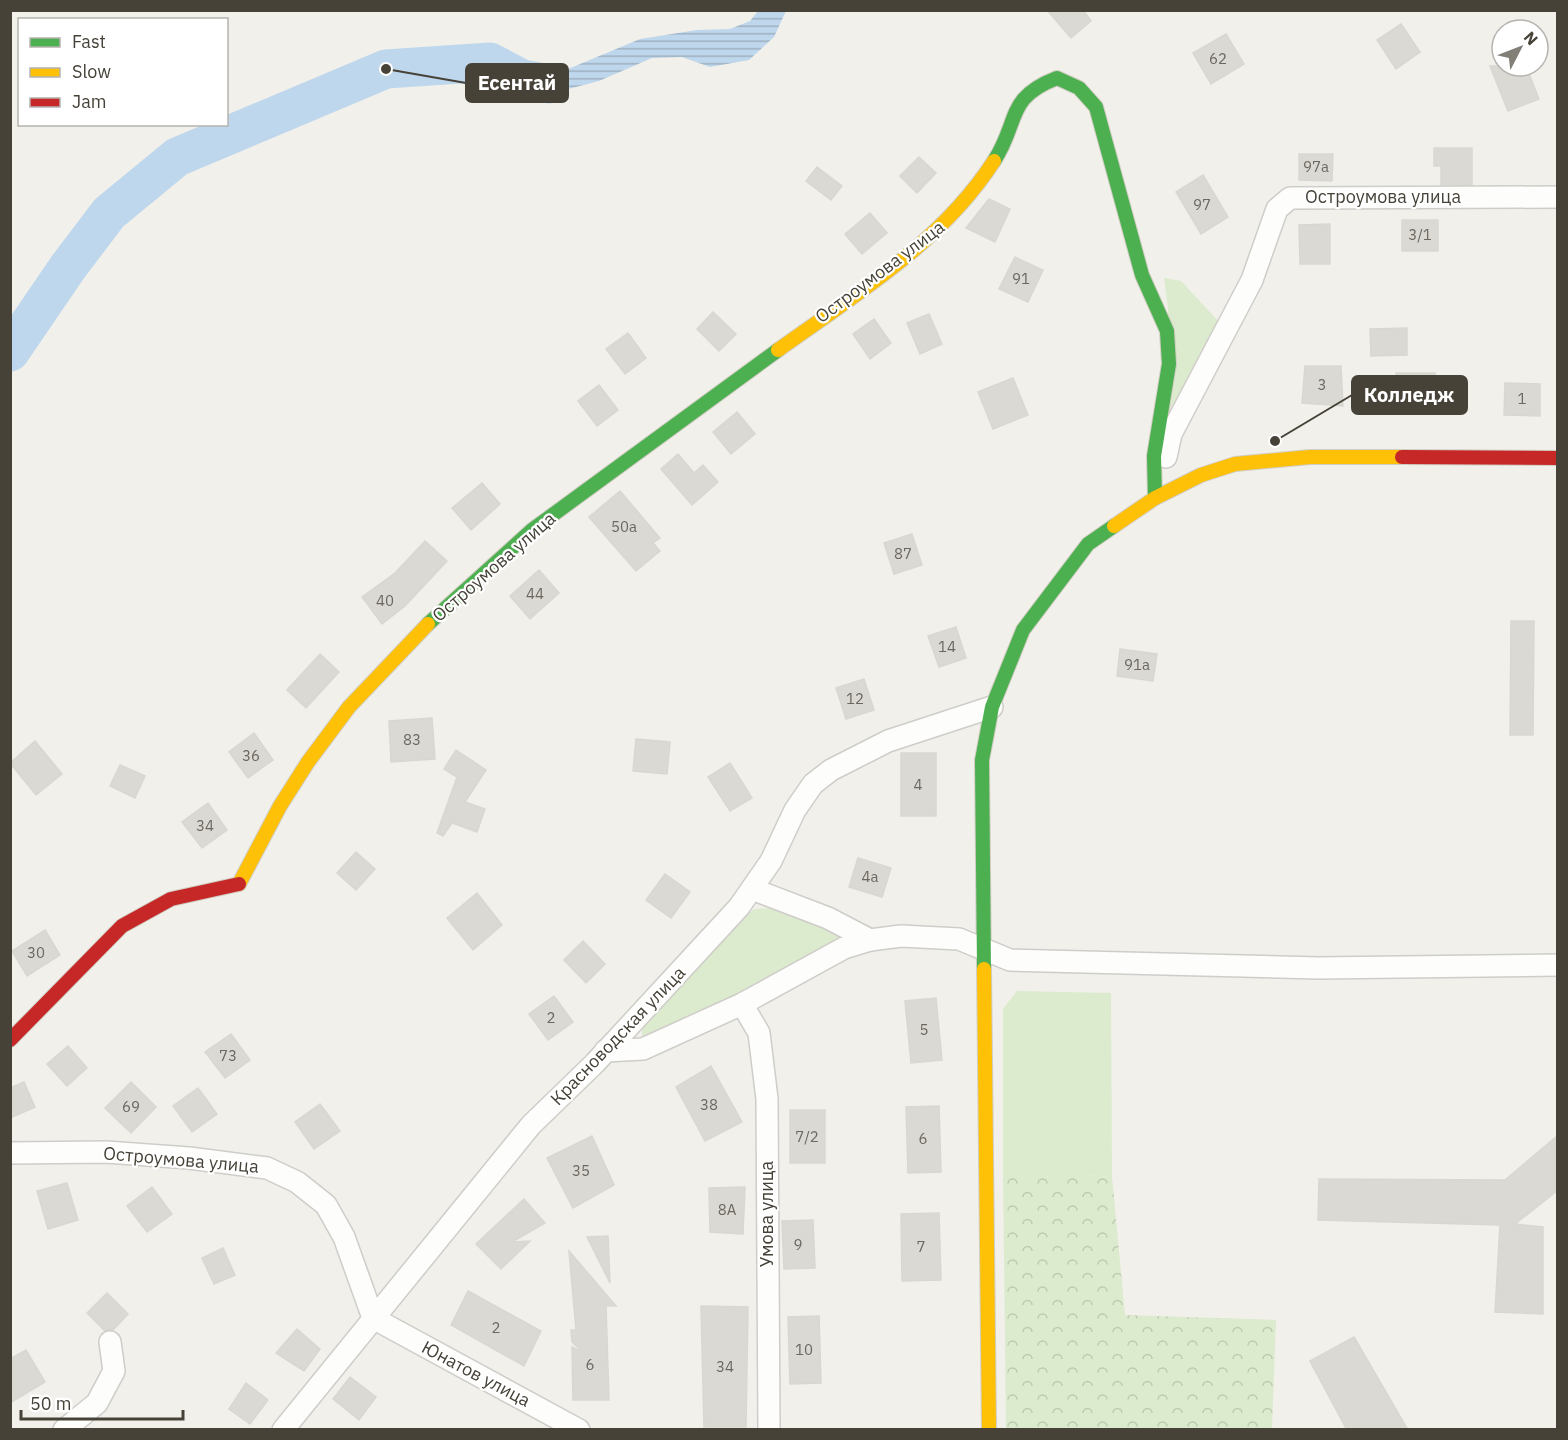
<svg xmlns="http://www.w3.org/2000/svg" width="1568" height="1440" viewBox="0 0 1568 1440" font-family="'IBM Plex Sans',sans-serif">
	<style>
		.green { fill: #dceacd }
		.forest { fill: url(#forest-crowns) }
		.water { fill: url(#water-rules) }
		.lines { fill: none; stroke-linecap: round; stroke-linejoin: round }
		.river { stroke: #bfd7ec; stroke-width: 39 }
		.building { fill: #dad9d4; stroke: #d9d7d1; stroke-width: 1.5 }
		.street-casing { stroke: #cfcdc9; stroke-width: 24 }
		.fast-casing { stroke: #d0cdc2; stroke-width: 16 }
		.slow-casing { stroke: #d0cdc2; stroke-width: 16 }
		.jam-casing { stroke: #d0cdc2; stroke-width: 16 }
		.street { stroke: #fdfdfc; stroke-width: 21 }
		.fast { stroke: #4caf50; stroke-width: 14 }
		.slow { stroke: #ffc107; stroke-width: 14 }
		.jam { stroke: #c62828; stroke-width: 14 }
		.labels { text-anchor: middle; stroke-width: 4.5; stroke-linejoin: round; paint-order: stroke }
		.number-label { font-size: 15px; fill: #6c6860 }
		.street-label { font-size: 18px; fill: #464238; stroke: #fff }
		.leader { fill: none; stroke: #464238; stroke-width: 2 }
		.callout-dot { fill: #464238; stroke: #fff; stroke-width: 2 }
		.callout { fill: #464238; stroke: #464238; stroke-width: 2 }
		.callout-label { font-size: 20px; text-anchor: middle; font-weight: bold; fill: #fff }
	</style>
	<defs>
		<pattern id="forest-crowns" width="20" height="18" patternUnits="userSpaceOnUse" patternTransform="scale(1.5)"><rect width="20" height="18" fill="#dceacd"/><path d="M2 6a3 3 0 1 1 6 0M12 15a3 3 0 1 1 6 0" fill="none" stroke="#becab1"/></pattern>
		<pattern id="water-rules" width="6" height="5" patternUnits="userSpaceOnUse" patternTransform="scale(1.5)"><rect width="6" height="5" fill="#bfd7ec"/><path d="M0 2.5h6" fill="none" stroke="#9db0c0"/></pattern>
	</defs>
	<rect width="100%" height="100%" fill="#f1f0eb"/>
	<g class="green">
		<path d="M1164 278 1181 281 1220 323 1168 427V307Z"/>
		<path d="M773 908 845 933 839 944 648 1041 642 1036V1026L739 921 754 909Z"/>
		<path d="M1017 991 1111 993 1112 1177 1003 1169V1009Z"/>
	</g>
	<path class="forest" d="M1003 1169 1112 1177 1125 1315 1276 1320 1272 1429H1006Z"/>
	<path class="water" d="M758 11H786L774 37 749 60 710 67 682 57 652 58 599 81 557 92 523 83 495 64 549 77 640 39 697 30 730 29 750 21Z"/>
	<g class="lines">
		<path class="river" d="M10 352 68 267 109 213 177 157 386 69 490 62 522 79 550 84"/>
	</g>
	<g class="building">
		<path d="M1047 10H1083L1091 21 1071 38Z"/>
		<path d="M1401 24 1420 52 1396 69 1377 40Z"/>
		<path d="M1226 34 1244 64 1211 84 1193 53Z"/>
		<path d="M1490 66H1526L1539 99 1508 111Z"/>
		<path d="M1434 148H1472V185H1441V166H1434Z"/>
		<path d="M1299 154H1333L1332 181 1299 180Z"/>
		<path d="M919 157 936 173 917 193 900 176Z"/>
		<path d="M817 167 842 186 831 200 806 181Z"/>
		<path d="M1203 175 1228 217 1201 234 1176 192Z"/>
		<path d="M989 199 1010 209 995 242 966 228Z"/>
		<path d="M870 213 887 233 862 254 845 234Z"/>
		<rect x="1402" y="220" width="36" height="31"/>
		<path d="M1330 224V264H1300L1299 225Z"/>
		<path d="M1015 257 1043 270 1028 302 999 289Z"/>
		<path d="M713 312 736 334 719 351 697 329Z"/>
		<path d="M929 314 942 344 920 354 907 323Z"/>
		<path d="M874 319 891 343 870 359 853 334Z"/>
		<path d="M1407 328V355L1371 356 1370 329Z"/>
		<path d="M628 333 646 358 625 374 606 349Z"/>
		<path d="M1305 366H1341L1343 406 1302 403Z"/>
		<path d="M1396 373H1435L1436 412 1398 409Z"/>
		<path d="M1013 378 1028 415 993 429 978 392Z"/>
		<path d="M1505 383 1540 384V416L1504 415Z"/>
		<path d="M599 385 618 410 597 426 578 401Z"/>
		<path d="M737 412 755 434 731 454 713 432Z"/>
		<path d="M678 454 694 473 703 465 718 482 692 505 661 469Z"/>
		<path d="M482 483 500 504 471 530 452 508Z"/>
		<path d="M620 491 660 538 653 543 660 551 636 571 589 517Z"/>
		<path d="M912 534 922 565 894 574 884 543Z"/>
		<path d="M425 541 447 561 405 606 382 624 362 597 395 573Z"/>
		<path d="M539 570 559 593 530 619 510 596Z"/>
		<path d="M1511 621H1534L1533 735H1510Z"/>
		<path d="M956 627 966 658 939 667 928 636Z"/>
		<path d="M1120 649 1157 654 1153 681 1117 676Z"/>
		<path d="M320 654 339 672 306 708 287 690Z"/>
		<path d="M864 679 874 710 846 719 836 688Z"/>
		<path d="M432 718 435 759 391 762 389 721Z"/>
		<path d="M254 733 273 760 248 778 229 752Z"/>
		<path d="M636 739 670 742 667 774 633 771Z"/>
		<path d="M35 741 62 774 36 795 10 763Z"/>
		<path d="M456 750 486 770 465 802 485 809 477 832 452 823 443 836 437 833 457 777 444 769Z"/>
		<rect x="901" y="753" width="35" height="63"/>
		<path d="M730 763 752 798 730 811 708 777Z"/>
		<path d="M120 765 145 776 135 798 110 786Z"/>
		<path d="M208 803 227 830 202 848 182 822Z"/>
		<path d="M356 852 375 869 356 890 337 873Z"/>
		<path d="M858 858 891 868 882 897 849 887Z"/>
		<path d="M665 874 690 892 671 918 646 900Z"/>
		<path d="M477 893 502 925 473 950 447 918Z"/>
		<path d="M45 930 60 955 27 976 12 951Z"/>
		<path d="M583 941 605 964 586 983 564 960Z"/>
		<path d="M554 996 573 1022 548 1040 529 1014Z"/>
		<path d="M936 998 942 1060 911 1063 905 1001Z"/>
		<path d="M231 1034 250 1060 225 1078 205 1052Z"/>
		<path d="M68 1046 87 1068 67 1086 47 1064Z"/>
		<path d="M711 1066 742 1122 705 1141 676 1087Z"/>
		<path d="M24 1082 35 1107 10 1118V1088Z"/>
		<path d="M131 1082 156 1107 131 1133 105 1108Z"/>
		<path d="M198 1088 217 1114 192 1132 173 1106Z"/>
		<path d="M320 1104 340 1131 314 1149 295 1122Z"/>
		<path d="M939 1106 941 1172 908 1173 906 1107Z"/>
		<rect x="790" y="1110" width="35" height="53"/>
		<path d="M592 1136 614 1185 573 1208 547 1158Z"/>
		<path d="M1557 1136V1191L1515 1224 1543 1227V1314L1495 1312 1500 1225 1318 1220 1319 1179 1505 1180Z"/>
		<path d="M67 1183 78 1220 48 1229 37 1191Z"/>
		<path d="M152 1187 172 1214 147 1232 127 1206Z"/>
		<path d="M745 1187 743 1234 710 1232 709 1188Z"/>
		<path d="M524 1199 545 1223 512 1242 530 1241 501 1269 476 1244Z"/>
		<path d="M939 1213 941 1280 902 1281 901 1214Z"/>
		<path d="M813 1220 815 1268 784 1269 782 1221Z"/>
		<path d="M608 1236 610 1283 587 1237Z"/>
		<path d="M223 1248 235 1275 214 1284 202 1258Z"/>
		<path d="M569 1251 616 1306H606L609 1400H573L572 1347 583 1353 572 1342 571 1330H576Z"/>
		<path d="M468 1291 541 1331 524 1366 451 1325Z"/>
		<path d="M107 1293 128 1314 113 1330 105 1331 87 1313Z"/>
		<path d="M701 1306 748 1307 746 1427H704Z"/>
		<path d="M819 1316 821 1383 790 1384 788 1317Z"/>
		<path d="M297 1329 320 1349 304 1371 276 1353Z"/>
		<path d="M1354 1337 1408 1430H1347L1310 1361Z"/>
		<path d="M26 1350 45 1382 10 1403V1359Z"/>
		<path d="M350 1377 376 1397 359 1420 333 1399Z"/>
		<path d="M246 1383 268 1400 250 1424 229 1409Z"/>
	</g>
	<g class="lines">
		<g class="street-casing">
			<g id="street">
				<path d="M1166 457 1171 434 1252 280 1277 209 1290 198 1558 197"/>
				<path d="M752 889 828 918 870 940"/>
				<path d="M742 1004 759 1033 767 1099 769 1430"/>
				<path d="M605 1051 643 1049 742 1004 844 948 870 940 901 936 959 939 1010 960 1319 968 1558 965"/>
				<path d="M10 1153 106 1152 189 1158 267 1168 297 1182 326 1205 344 1237 373 1318 579 1430"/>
				<path d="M64 1430 97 1403 114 1371 110 1342"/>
				<path d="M283 1430 531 1125 595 1063 739 907 771 861 795 810 813 784 831 770 888 741 992 707"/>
			</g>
		</g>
		<g class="fast-casing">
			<g id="fast">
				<path d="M994 161C1020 121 1005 98 1057 78L1079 88 1096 107 1142 275 1167 331 1169 364 1154 456 1155 498"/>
				<path d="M428 624 532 530 778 350"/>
				<path d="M984 969 982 760 992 707 1023 630 1088 544 1114 526"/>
			</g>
		</g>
		<g class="slow-casing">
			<g id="slow">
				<path d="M778 350C856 294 941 243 994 161"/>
				<path d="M1114 526 1155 498 1201 475 1235 464 1310 457H1402"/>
				<path d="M239 884 280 806 308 762 349 707 428 624"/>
				<path d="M984 969 989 1430"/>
			</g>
		</g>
		<g class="jam-casing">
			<g id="jam">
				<path d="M1402 457 1558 458"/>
				<path d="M10 1040 122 926 171 899 239 884"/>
			</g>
		</g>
		<use href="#street" class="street"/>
		<use href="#fast" class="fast"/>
		<use href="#slow" class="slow"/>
		<use href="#jam" class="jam"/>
	</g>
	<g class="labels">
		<g class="number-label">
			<text x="1218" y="64">62</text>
			<text x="1316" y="172">97а</text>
			<text x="1202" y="210">97</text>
			<text x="1420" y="240">3/1</text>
			<text x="1021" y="284">91</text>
			<text x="1322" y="390">3</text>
			<text x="1522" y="404">1</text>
			<text x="624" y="532">50а</text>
			<text x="903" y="559">87</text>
			<text x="535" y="599">44</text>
			<text x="385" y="606">40</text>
			<text x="947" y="652">14</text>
			<text x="1137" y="670">91а</text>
			<text x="855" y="704">12</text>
			<text x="412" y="745">83</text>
			<text x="251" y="761">36</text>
			<text x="918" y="790">4</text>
			<text x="205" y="831">34</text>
			<text x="870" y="882">4а</text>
			<text x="36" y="958">30</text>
			<text x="551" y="1023">2</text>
			<text x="924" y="1035">5</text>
			<text x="228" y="1061">73</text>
			<text x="709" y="1110">38</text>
			<text x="131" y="1112">69</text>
			<text x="807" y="1142">7/2</text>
			<text x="923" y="1144">6</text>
			<text x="581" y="1176">35</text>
			<text x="727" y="1215">8А</text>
			<text x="798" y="1250">9</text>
			<text x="921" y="1252">7</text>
			<text x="496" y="1333">2</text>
			<text x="804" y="1355">10</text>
			<text x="590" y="1370">6</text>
			<text x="725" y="1372">34</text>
		</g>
		<g class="street-label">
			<text x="1383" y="203">Остроумова улица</text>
			<text transform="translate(880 272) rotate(-37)" y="6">Остроумова улица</text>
			<text transform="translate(494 567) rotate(-41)" y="6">Остроумова улица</text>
			<text transform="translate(618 1036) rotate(-46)" y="6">Красноводская улица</text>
			<text transform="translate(181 1160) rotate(5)" y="6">Остроумова улица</text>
			<text transform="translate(767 1214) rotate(-90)" y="6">Умова улица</text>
			<text transform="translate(476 1374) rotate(28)" y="6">Юнатов улица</text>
		</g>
	</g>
	<path class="leader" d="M386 69L466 83M1275 441L1352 395"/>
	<g class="callout-dot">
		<circle cx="386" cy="69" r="6"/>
		<circle cx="1275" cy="441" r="6"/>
	</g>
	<g class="callout">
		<rect x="466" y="64" width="102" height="38" rx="6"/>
		<rect x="1352" y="376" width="115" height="38" rx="6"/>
	</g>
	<g class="callout-label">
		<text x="517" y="90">Есентай</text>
		<text x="1409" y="402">Колледж</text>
	</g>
	<rect width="1568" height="1440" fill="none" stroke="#464238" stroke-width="24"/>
	<rect x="18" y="18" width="210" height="108" fill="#ffffff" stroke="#b5b3af" stroke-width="1.5"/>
	<rect x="30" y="38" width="30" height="9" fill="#4caf50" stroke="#b5b3af" stroke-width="1.5"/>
	<text x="72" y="48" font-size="18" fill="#464238">Fast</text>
	<rect x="30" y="68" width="30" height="9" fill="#ffc107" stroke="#b5b3af" stroke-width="1.5"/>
	<text x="72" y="78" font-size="18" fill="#464238">Slow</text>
	<rect x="30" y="98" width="30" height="9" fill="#c62828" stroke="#b5b3af" stroke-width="1.5"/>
	<text x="72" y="108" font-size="18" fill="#464238">Jam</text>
	<g transform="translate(1520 48) rotate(48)"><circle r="28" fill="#ffffff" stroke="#b5b3af" stroke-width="1.5"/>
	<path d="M0-4.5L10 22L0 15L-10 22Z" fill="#827f77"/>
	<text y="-9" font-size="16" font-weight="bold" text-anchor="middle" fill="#464238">N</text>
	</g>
	<path d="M21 1410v9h162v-9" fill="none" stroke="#464238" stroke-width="3"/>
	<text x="30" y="1410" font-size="18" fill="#464238" stroke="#ffffff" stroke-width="4.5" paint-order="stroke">50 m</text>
</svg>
